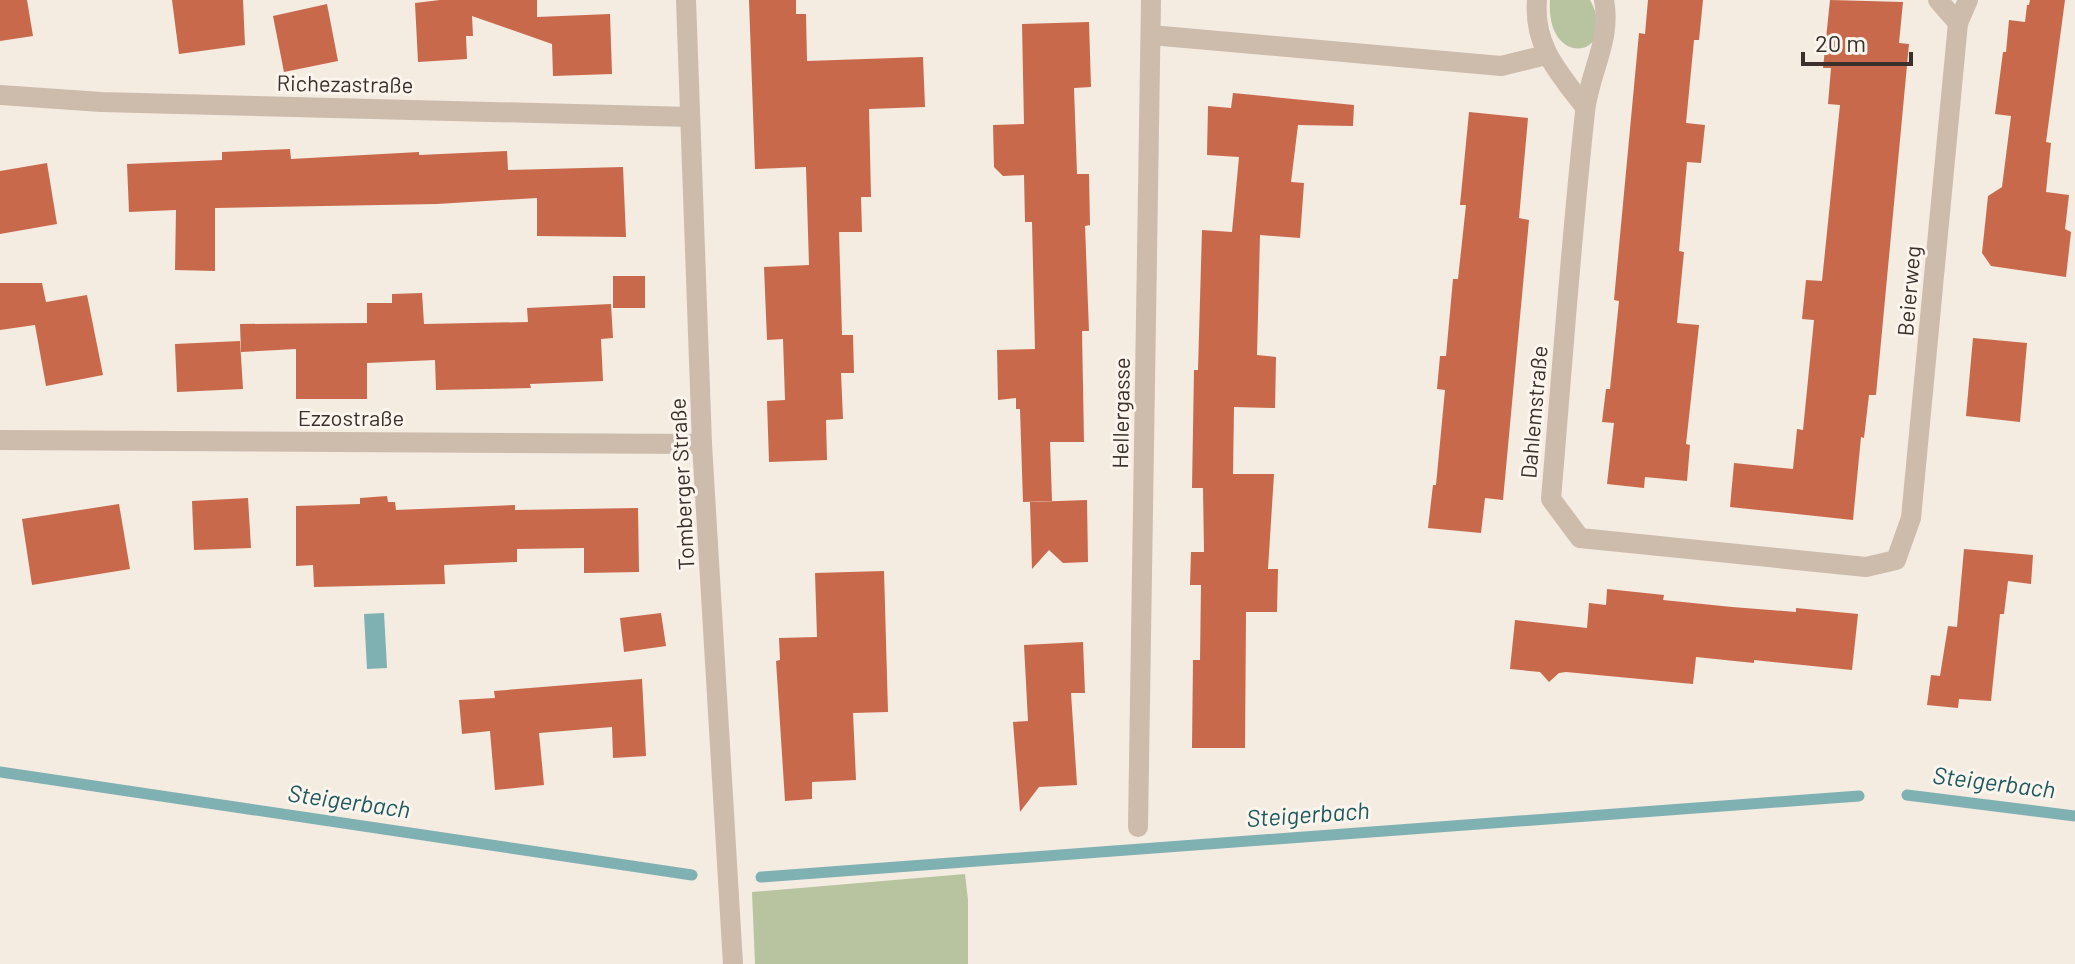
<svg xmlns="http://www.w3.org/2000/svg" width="2075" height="964" viewBox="0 0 2075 964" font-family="Barlow,sans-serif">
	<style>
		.green { fill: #b8c4a0 }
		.water { fill: #7fb0b2 }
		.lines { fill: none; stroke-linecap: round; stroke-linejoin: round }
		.stream { stroke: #7fb0b2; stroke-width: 11 }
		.building { fill: #c8694b }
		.minor { stroke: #cdbbac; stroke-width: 20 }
		.labels { text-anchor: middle; stroke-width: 6; stroke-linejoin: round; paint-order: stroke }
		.street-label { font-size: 22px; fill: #3b302b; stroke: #fbf5ee }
		.water-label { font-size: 24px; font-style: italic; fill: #1f5a5e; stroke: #fbf5ee }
	</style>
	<rect width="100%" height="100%" fill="#f4ebe1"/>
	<g class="green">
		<path d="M1550 0H1590C1622 58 1545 71 1550 0Z"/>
		<path d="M965 874 968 900V964H755L752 892Z"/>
	</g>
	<path class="water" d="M384 613 387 668 367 669 364 614Z"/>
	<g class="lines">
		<g class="stream">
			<path d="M0 772 692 875"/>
			<path d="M1907 795 2075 816"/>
			<path d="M761 877 1859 796"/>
		</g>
	</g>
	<g class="building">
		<path d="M0 0H27L33 36 0 41Z"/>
		<path d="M172 0H243L245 45 179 54Z"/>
		<path d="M440 0H537V17L610 14 612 74 553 76 552 44 472 16 473 36H466L467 59 418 62 415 3Z"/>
		<path d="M749 0H796V14H806L807 61 923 57 925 107 869 109 871 197H861L862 232H839L842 335H853L854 373H841L843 419 826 420 827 460 769 462 767 401 785 400 783 339 767 340 764 267 809 265 806 167 755 169Z"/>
		<path d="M1648 0H1703L1699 40H1694L1686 123 1705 125 1701 163 1687 162 1679 251 1684 252 1677 323 1699 325 1686 444 1690 445 1687 481 1645 477 1644 488 1607 484 1614 423 1602 422 1606 389H1610L1619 301 1614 300 1639 33 1645 34Z"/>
		<path d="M1830 0 1903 2 1899 43 1909 44 1876 395H1869L1864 438 1861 437 1853 520 1730 507 1734 463 1793 469 1797 429 1803 430 1814 320 1802 319 1806 280 1822 281 1840 105 1828 104 1831 68H1823Z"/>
		<path d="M2030 0H2065L2046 142 2051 143 2046 192 2069 195 2065 229 2071 232 2066 277 1991 266 1982 253 1988 196 2002 187 2011 116 1995 114 2003 52H2006L2009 20 2025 22 2027 5H2029Z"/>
		<path d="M327 4 338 61 284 72 273 16Z"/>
		<path d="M1089 22 1091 87 1074 88 1077 174H1089L1090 225 1085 226 1089 331H1082L1084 442H1050L1052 501 1023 502 1020 409H1016V398L998 400 997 350 1035 349 1032 222H1025L1024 175 1003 176 994 167 993 125 1024 124 1022 24Z"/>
		<path d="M1233 93 1354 105 1353 126 1298 125 1291 182 1304 183 1300 238 1260 235 1257 355 1276 357 1275 408 1234 407 1233 474H1274L1268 569H1278L1277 612H1246L1245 748H1192L1193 660H1200L1201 585H1190L1191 552H1204L1203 488H1192L1194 370H1198L1202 230 1232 232 1239 157 1207 155 1208 106 1231 108Z"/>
		<path d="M1469 112 1528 118 1519 218 1529 220 1503 500 1485 498 1481 533 1428 528 1433 485H1436L1445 390 1437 389 1440 356H1446L1453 279H1458L1466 205H1460Z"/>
		<path d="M290 149 291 159 419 152V155L507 151 508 170 623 167 626 237 537 236V198L437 204 215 208V271L175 270 176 210 129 212 127 164 222 160V152Z"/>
		<path d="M47 163 57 224 0 234V171Z"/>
		<rect x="613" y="276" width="32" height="32"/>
		<path d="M0 283H42L46 302 87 295 103 375 46 386 35 325 0 330Z"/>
		<path d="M422 293 424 324 528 322 527 308 611 304 613 338 601 339 603 381 530 384 531 388 436 390 435 360 367 363V399H296V349L241 352 240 324 367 323V303H392V294Z"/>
		<path d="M1973 338 2027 343 2020 422 1966 416Z"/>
		<path d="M240 341 243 389 177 392 175 344Z"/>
		<path d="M387 496 388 502H395L396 510 515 505V510L638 508 639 572 584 573V548L517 549V562L444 565 445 584 314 587 313 565 296 566V506L360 504V498Z"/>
		<path d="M248 498 251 548 194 550 192 501Z"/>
		<path d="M1087 500 1088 562 1063 563 1049 550 1032 569 1030 502Z"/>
		<path d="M119 504 130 569 32 585 22 519Z"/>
		<path d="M1964 549 2033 555 2031 584 2008 581 2004 614H2000L1991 701 1959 699 1958 708 1927 705 1931 675 1940 676 1948 626 1957 627Z"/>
		<path d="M884 571 888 712 853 713 856 780 812 782V799L785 801 776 661 780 660 779 638 817 637 815 573Z"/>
		<path d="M1607 589 1664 595 1663 600 1732 607 1796 612V608L1858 614 1852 670 1754 660V663L1696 657 1693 684 1566 672 1559 673 1549 682 1540 672 1510 669 1515 620 1587 628 1589 603 1606 605Z"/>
		<path d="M661 613 666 646 624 652 620 618Z"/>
		<path d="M1083 642 1085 693H1071L1077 785 1039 787 1020 812 1013 722 1028 721 1024 645Z"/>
		<path d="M642 679 646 756 613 758 612 727 539 733 544 785 495 790 490 731 462 734 459 700 495 698 494 691Z"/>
	</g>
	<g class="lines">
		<g class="minor">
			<path d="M686 0 702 444 733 964"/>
			<path d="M1537 0C1533 46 1559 73 1585 107"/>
			<path d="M1604 0C1612 40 1589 73 1585 112 1571 241 1562 370 1551 499L1580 538 1866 567 1896 560 1911 518 1958 23 1968 0"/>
			<path d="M1938 0 1958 23"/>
			<path d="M1151 35 1501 66 1546 55"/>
			<path d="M0 95 101 102 690 117"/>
			<path d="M0 440 702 444"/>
			<path d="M1138 827 1151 0"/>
		</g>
	</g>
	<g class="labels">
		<g class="street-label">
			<text transform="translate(345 84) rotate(1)" y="8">Richezastraße</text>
			<text transform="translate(1909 291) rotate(-85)" y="8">Beierweg</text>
			<text transform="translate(1534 412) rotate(-85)" y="8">Dahlemstraße</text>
			<text transform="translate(1121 413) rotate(-89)" y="8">Hellergasse</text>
			<text x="351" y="426">Ezzostraße</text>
			<text transform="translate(682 484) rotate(-93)" y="8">Tomberger Straße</text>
		</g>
		<g class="water-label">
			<text transform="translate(1994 783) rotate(7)" y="8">Steigerbach</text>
			<text transform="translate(349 802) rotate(8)" y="8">Steigerbach</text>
			<text transform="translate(1308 815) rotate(-4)" y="8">Steigerbach</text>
		</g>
	</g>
	<path d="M1803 52v12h108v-12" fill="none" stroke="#3b302b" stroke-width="4"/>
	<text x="1815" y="52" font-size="24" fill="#3b302b" stroke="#fbf5ee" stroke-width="6" paint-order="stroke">20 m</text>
</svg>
